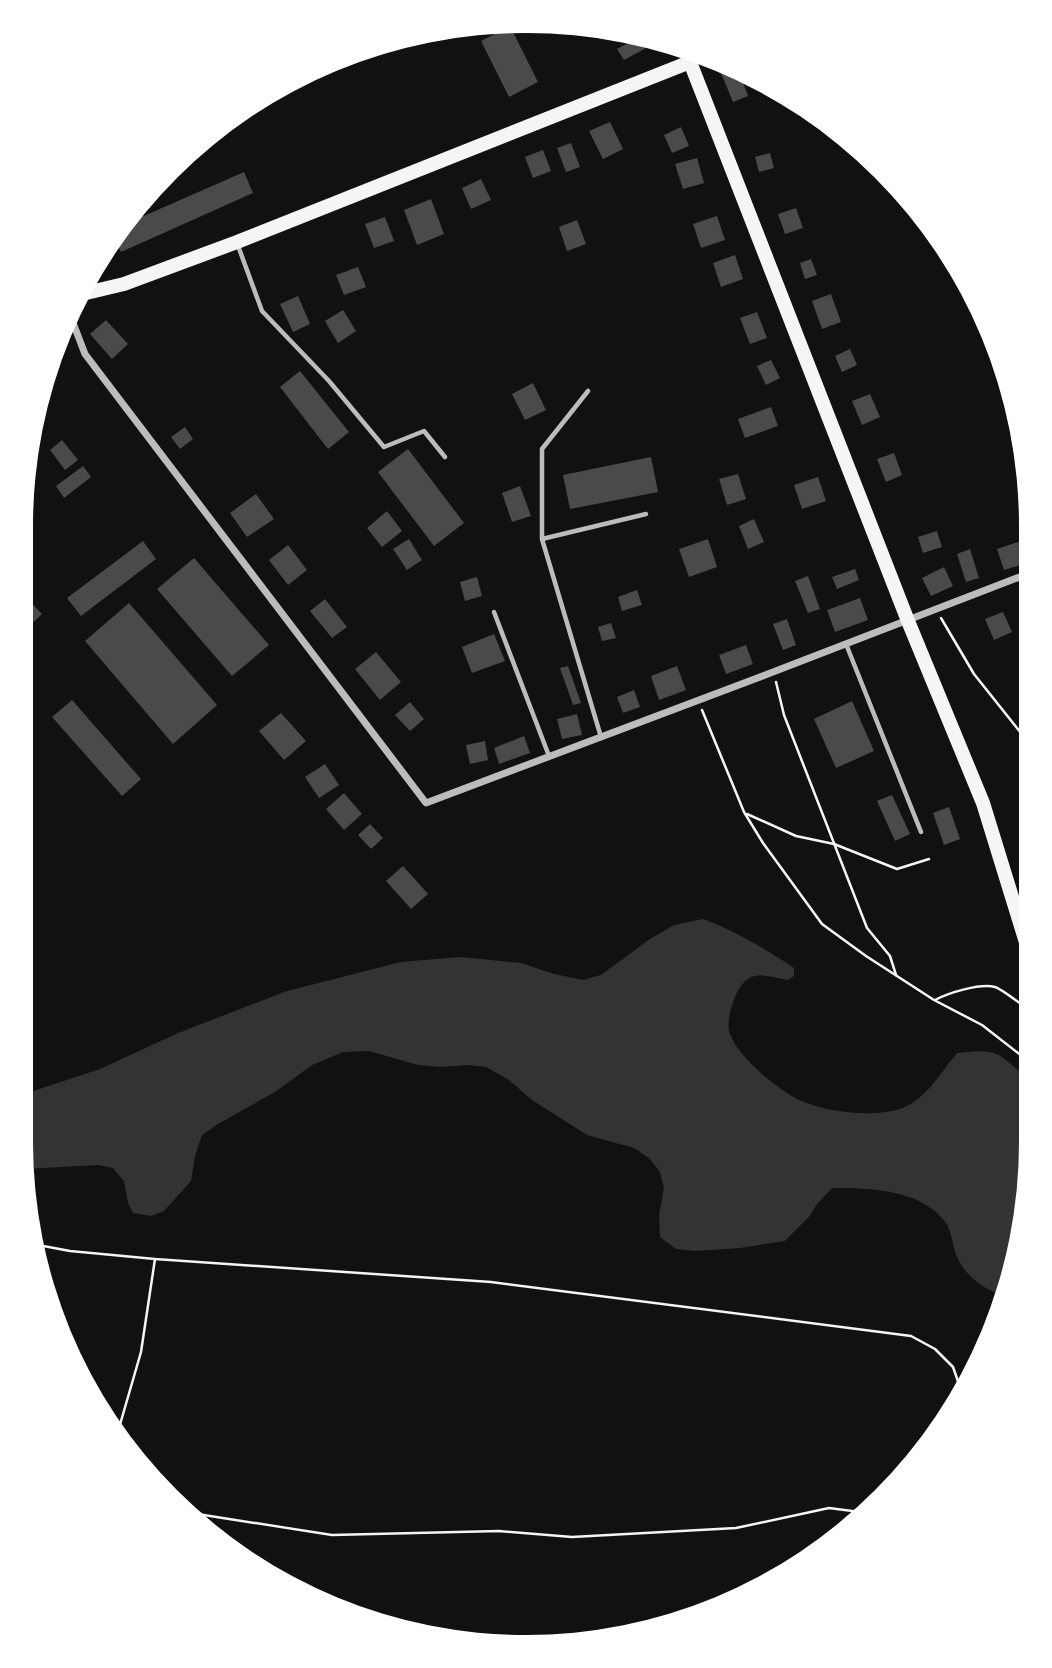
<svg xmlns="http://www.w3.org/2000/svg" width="1052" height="1668" viewBox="0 0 1052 1668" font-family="'Sofia Sans Condensed',sans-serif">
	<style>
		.water { fill: #333 }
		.building { fill: #4a4a4a }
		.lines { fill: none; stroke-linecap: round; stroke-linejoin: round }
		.path { stroke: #f5f5f5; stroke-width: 2.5 }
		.service { stroke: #bcbcbc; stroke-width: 4.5 }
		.minor { stroke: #bcbcbc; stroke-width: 7 }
		.primary { stroke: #f5f5f5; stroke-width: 14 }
	</style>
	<rect width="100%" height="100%" fill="#111"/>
	<path class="water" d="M703 919C735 931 766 949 794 968V976L788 980C761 975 748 968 735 997 731 1007 726 1023 730 1034 739 1058 776 1088 799 1100 826 1112 872 1118 900 1109 926 1100 940 1073 957 1053 998 1048 997 1052 1027 1078V1208L1003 1296C985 1289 967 1278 958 1259 952 1248 953 1234 946 1223 922 1189 869 1188 832 1188L817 1204 809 1217 785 1241 740 1248 695 1251 676 1249 660 1237 659 1215 664 1188 660 1172 649 1158 634 1148 587 1135 532 1100 509 1080 486 1067 467 1065 441 1067 418 1065 369 1051 343 1052 312 1065 275 1092 218 1124 202 1135 195 1156 191 1181 164 1211 151 1216 133 1213 128 1203 124 1181 113 1168 98 1165 25 1169 21 1142V1095L100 1069 178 1033 287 991 401 962 460 957 521 963 554 974 583 980 601 975 650 939 674 925Z"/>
	<g class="building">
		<path d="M510 26 538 82 509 97 481 41Z"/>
		<path d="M642 36 648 47 624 60 617 49Z"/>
		<path d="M735 68 738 69 748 96 733 102 721 73Z"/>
		<path d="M610 122 623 149 603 159 589 131Z"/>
		<path d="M681 127 689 146 672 153 664 135Z"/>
		<path d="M571 143 580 167 566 172 557 148Z"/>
		<path d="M543 150 551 171 533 178 525 157Z"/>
		<path d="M770 153 774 168 759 172 755 157Z"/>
		<path d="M697 158 704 183 683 189 675 164Z"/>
		<path d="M244 172 253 193 121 252 114 238 121 226Z"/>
		<path d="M481 179 491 200 471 209 462 188Z"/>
		<path d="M431 199 444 234 417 245 404 210Z"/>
		<path d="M796 208 803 228 785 234 778 214Z"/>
		<path d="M717 216 725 240 701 248 693 224Z"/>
		<path d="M385 217 394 241 374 248 365 224Z"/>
		<path d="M577 220 586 244 567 251 559 227Z"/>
		<path d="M735 255 743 279 721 287 713 263Z"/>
		<path d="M811 259 817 275 805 279 800 263Z"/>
		<path d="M358 267 366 287 344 295 336 275Z"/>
		<path d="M831 294 841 322 822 329 812 301Z"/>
		<path d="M298 296 310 324 293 332 280 304Z"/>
		<path d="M343 310 356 331 338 343 325 321Z"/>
		<path d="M757 312 767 338 750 344 740 318Z"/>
		<path d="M106 320 128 344 112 359 90 334Z"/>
		<path d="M850 349 857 365 842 372 835 356Z"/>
		<path d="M771 360 780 378 766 385 757 366Z"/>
		<path d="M300 371 349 432 328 449 280 387Z"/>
		<path d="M533 383 546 410 525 420 512 394Z"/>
		<path d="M870 394 880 417 862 425 852 401Z"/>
		<path d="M771 407 778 426 745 438 738 419Z"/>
		<path d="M185 427 193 439 180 449 171 437Z"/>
		<path d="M62 440 78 460 65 470 50 450Z"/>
		<path d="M408 449 464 523 434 546 378 472Z"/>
		<path d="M894 453 902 475 886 482 877 459Z"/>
		<path d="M651 457 658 492 570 509 563 475Z"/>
		<path d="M83 466 91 477 64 498 56 486Z"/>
		<path d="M738 474 746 499 727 505 719 479Z"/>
		<path d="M818 477 826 501 802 509 794 485Z"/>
		<path d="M520 486 531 516 512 522 502 493Z"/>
		<path d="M256 494 274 519 247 537 230 513Z"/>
		<path d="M387 511 402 531 382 547 367 528Z"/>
		<path d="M754 519 764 542 748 549 739 526Z"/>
		<path d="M937 531 942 547 923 553 918 537Z"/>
		<path d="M409 539 422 560 407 570 393 549Z"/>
		<path d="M708 539 717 567 689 577 679 549Z"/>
		<path d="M1024 540 1030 562 1004 570 997 549Z"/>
		<path d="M143 541 156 559 81 616 67 598Z"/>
		<path d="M288 545 307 570 288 585 269 560Z"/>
		<path d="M970 549 979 578 966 582 957 554Z"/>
		<path d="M194 558 269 645 232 676 157 589Z"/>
		<path d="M944 567 953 586 931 596 922 578Z"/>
		<path d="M855 569 859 580 837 589 832 577Z"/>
		<path d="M808 576 820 609 808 613 795 581Z"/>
		<path d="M477 577 482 596 465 601 460 582Z"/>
		<path d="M637 590 642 605 622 611 618 597Z"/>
		<path d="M24 595 42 614 24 631Z"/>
		<path d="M860 598 868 620 835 632 827 610Z"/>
		<path d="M325 599 347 627 332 638 310 611Z"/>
		<path d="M129 603 217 705 173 744 85 641Z"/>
		<path d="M1003 612 1012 632 994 640 985 619Z"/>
		<path d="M787 619 796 645 783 650 773 624Z"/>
		<path d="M611 623 616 638 602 641 598 627Z"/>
		<path d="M494 634 505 661 472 673 462 647Z"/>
		<path d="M746 645 753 664 726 674 719 655Z"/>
		<path d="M376 652 401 682 380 700 355 669Z"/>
		<path d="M568 666 581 703 573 705 560 668Z"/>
		<path d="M677 666 686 690 659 700 651 676Z"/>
		<path d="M634 690 640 707 623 713 617 697Z"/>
		<path d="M72 700 141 779 122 796 52 717Z"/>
		<path d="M852 701 874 751 836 768 814 719Z"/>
		<path d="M410 702 424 719 410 731 395 715Z"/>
		<path d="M281 713 306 741 284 760 259 731Z"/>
		<path d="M577 714 582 735 562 739 557 719Z"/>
		<path d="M524 736 530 753 499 764 494 748Z"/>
		<path d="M485 741 488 760 470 764 466 745Z"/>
		<path d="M325 764 339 785 319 798 305 777Z"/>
		<path d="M344 793 362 814 344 830 326 809Z"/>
		<path d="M892 795 910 834 895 841 877 801Z"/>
		<path d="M949 807 960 839 944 845 933 813Z"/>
		<path d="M370 824 383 838 371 849 358 835Z"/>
		<path d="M403 866 428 894 411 909 386 881Z"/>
	</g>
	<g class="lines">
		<g class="path">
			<path d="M941 618 974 674 1029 743"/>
			<path d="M776 682 784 715 867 928 890 956 896 975"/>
			<path d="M702 710 744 812 763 843 822 924 866 956 934 1000 982 1025 1027 1060"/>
			<path d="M747 814 796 836 834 844 897 869 929 859"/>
			<path d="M935 1000C948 993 980 983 995 987 1002 989 1020 1004 1028 1009"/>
			<path d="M38 1245 70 1251 155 1259 491 1282 911 1336 935 1349 953 1367 961 1390"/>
			<path d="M117 1435 141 1352 155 1259"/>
			<path d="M191 1513 332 1535 499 1531 572 1537 736 1528 829 1508 860 1512"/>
		</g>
		<g class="service">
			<path d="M237 243 262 311 329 381 384 447 424 431 445 457"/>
			<path d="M588 391 542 449V539L601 737"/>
			<path d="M542 539 646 514"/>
			<path d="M494 612 549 756"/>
			<path d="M846 644 921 832"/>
		</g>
		<g class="minor">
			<path d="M684 49 690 62 705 56"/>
			<path d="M70 315 85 354 426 803 773 672 1030 573"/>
		</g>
		<path class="primary" d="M82 294 124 284 237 242 690 62 908 621 983 803 1028 949"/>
	</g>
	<path d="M0 0H1052V1668H0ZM526 33H526A493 493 0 0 1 1019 526V1142A493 493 0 0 1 526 1635H526A493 493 0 0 1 33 1142V526A493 493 0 0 1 526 33Z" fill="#fff" fill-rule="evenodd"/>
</svg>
